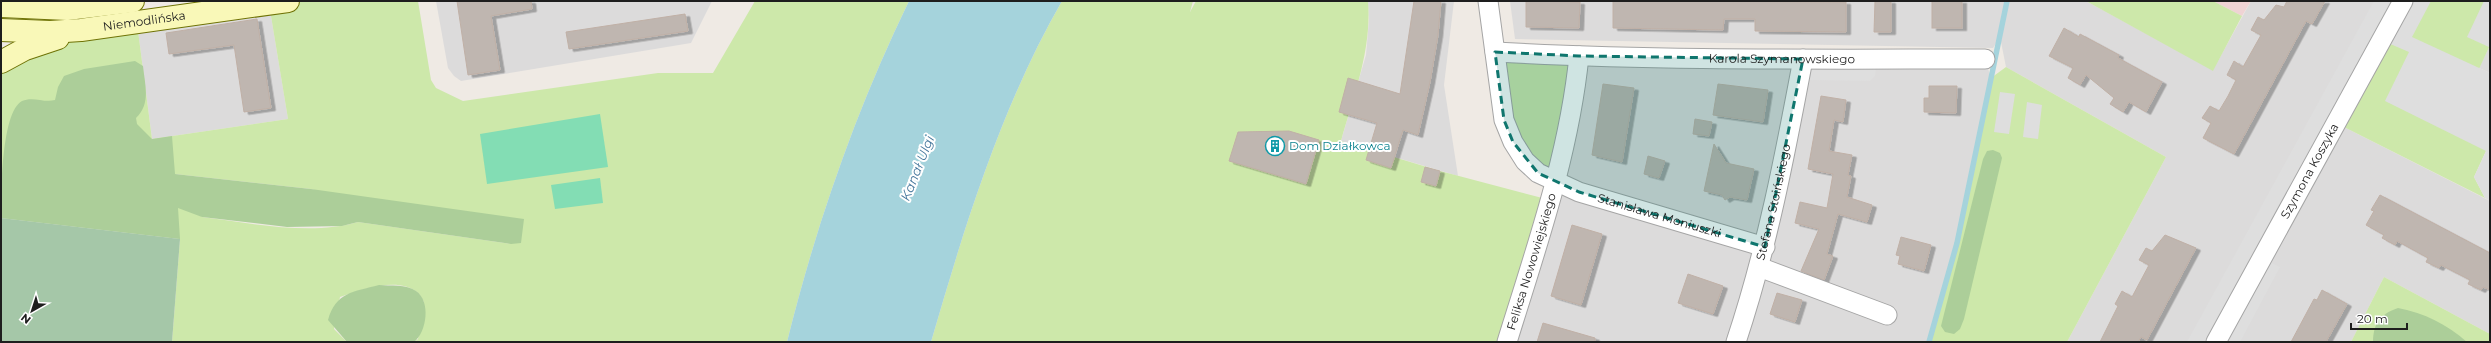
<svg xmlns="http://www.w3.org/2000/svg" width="2491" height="343" viewBox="0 0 2491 343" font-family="Montserrat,sans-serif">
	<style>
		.residential { fill: #dcdbdb }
		.commercial { fill: #efd3d4 }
		.grass { fill: #cde8aa; fill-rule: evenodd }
		.forest { fill: #acce99 }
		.cemetery { fill: #a5c7a8 }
		.pitch { fill: #83ddb4 }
		.parking { fill: #dedede }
		.water { fill: #a5d3dc }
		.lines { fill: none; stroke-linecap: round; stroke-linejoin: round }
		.stream { stroke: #a5d3dc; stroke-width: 5.5 }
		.building { fill: #bfb6b0; stroke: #c0b0a6; filter: url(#shadow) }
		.street-casing { stroke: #a5a5a5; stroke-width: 21 }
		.secondary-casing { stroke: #6f7306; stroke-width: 24 }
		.street { stroke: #fff; stroke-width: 19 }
		.secondary { stroke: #f9f8b8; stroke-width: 22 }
		.marked { fill: #0f766e; fill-opacity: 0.2; stroke: #0f766e; stroke-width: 3; stroke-dasharray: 8 5; stroke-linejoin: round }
		.labels { text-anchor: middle; stroke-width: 4; stroke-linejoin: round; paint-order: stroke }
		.street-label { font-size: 12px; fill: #1e1e1e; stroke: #fff }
		.culture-label { font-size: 12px; fill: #0d838f; stroke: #fff; text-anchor: start }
		.water-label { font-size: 13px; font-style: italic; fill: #45779c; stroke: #fff }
	</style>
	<defs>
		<filter id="shadow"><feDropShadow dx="4.5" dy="2.5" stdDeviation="0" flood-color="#0004"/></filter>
	</defs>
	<rect width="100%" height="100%" fill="#efeae4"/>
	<g class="residential">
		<path d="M436 1H712L691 43 461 81 454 76 448 68Z"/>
		<path d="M1368 1H1454L1444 85 1458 176 1341 141 1366 55 1369 20Z"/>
		<path d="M1510 1H2086L2213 70 2251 1H2403L2336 123 2490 201V334L2384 277 2351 342H2067L2166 157 2006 67 2000 37 1993 48 1515 39Z"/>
		<path d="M269 4 288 119 152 139 137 23Z"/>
		<path d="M2490 45V73L2479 68Z"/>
		<path d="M1579 56 1985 59 1991 78 1988 95 1957 243 1929 342H1507Z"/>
	</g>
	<path class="commercial" d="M2213 1H2251L2242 16Z"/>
	<g class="grass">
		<path d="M288 1H418L431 80 436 88 463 101 658 73H713L755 1H909C856 110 816 225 787 342H414L418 339 424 302C422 299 420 294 417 292 398 276 359 290 340 297L334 329 347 342H172L180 239 1 218V62L17 53 137 23 152 139 288 119 269 4ZM175 174 311 189 511 244 358 222C311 236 250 223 202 217Z"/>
		<path d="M1062 1H1193L1190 12 1196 1H1368C1372 49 1354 95 1341 141L1440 171 1550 200 1507 342H931C965 225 1001 107 1062 1Z"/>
		<path d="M2086 1H2213L2242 16 2213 71Z"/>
		<path d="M2403 1H2490V45L2473 82 2486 151 2474 177 2485 198 2336 123Z"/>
		<path d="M1495 52 1579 56 1556 182 1525 161Z"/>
		<path d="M2006 67 2166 157 2067 342H1929L1957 243 1991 78Z"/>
		<path d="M2384 277 2490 334V342H2351Z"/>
	</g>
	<g class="forest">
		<path d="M135 61 143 66C145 85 151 104 136 118L137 124 152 139 172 136 175 174 311 189 524 219 521 243 511 244 358 222 342 226 287 227 202 217 178 208 180 239 1 218C1 196 1 112 22 101 33 96 44 103 55 100L58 87 64 76 84 69Z"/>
		<path d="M1993 150 2000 153 2002 158 1964 319 1960 329 1954 334 1945 332 1941 326 1983 159 1987 151Z"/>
		<path d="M379 285C390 286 406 284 416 291 431 301 427 332 414 342H347L328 320C336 292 353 292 379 285Z"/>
		<path d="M2398 308C2425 313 2446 324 2467 342H2373C2373 324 2380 314 2398 308Z"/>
	</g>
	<path class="cemetery" d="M1 218 180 239 172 342H1Z"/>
	<g class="pitch">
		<path d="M600 114 608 167 487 184 480 134Z"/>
		<path d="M600 178 603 203 555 209 551 185Z"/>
	</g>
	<g class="parking">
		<path d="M2374 1H2431L2412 37 2490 73V201L2485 198 2474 177 2486 151 2385 101 2409 52 2381 40 2262 258 2280 267 2240 342H2187Z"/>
		<path d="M2484 1H2490L2489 47 2467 37Z"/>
		<path d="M1810 62H1877L1875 76 1870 81 1809 80Z"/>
		<path d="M2000 92 2015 94 2009 134 1994 132Z"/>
		<path d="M2027 102 2042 105 2038 139 2023 137Z"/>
	</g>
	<path class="water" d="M909 1H1062C1001 107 965 225 931 342H787C816 225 856 110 909 1Z"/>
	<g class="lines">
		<path class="stream" d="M1929 342 1957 243 2007 1"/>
	</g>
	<g class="building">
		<path d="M457 1H531L532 9 491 16 500 70 468 75Z"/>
		<path d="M1414 1H1441L1438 35 1430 82 1418 135 1403 130 1391 168 1366 160 1377 123 1339 112 1348 78 1400 94Z"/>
		<path d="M1526 1 1580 2 1579 28 1526 27Z"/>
		<path d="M1613 1 1846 2V32L1755 31V19H1724L1723 30 1613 28Z"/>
		<path d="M1875 1H1891V32H1874Z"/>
		<rect x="1932" y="1" width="30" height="27"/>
		<path d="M2287 1H2325L2312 24 2306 21 2234 154 2203 138 2211 123 2202 118 2210 106 2219 111 2228 96 2236 80 2227 75 2234 61 2243 67 2261 35 2251 30 2258 17 2264 20 2276 5 2284 7Z"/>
		<path d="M685 14 688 31 569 49 566 32Z"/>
		<path d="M257 19 271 108 244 112 234 45 169 54 166 33Z"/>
		<path d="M2064 28 2079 37 2080 34 2119 55 2118 58 2162 82 2146 112 2129 102 2123 112 2110 104 2114 98 2086 75 2080 85 2068 78 2073 68 2049 56Z"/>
		<path d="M1603 84 1634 88 1622 162 1592 155Z"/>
		<path d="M1718 84 1768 90 1763 122 1713 115Z"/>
		<path d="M1929 86H1957L1956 113 1924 112V98H1929Z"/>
		<path d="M1821 96 1846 100 1843 122 1834 120 1829 151 1852 155 1848 175 1851 176 1847 197 1872 205 1867 222 1838 214 1827 254 1833 256 1824 280 1801 271 1819 229 1795 223 1800 202 1827 208 1833 174 1808 169Z"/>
		<path d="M1695 119 1712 122 1709 136 1693 134Z"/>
		<path d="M1289 131 1319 140 1306 184 1229 161 1238 132Z"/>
		<path d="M1714 144 1726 163 1754 169 1747 200 1730 197 1725 200 1722 195 1704 191Z"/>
		<path d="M1648 156 1665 161 1659 178 1644 174Z"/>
		<path d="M1425 167 1440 171 1436 186 1421 182Z"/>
		<path d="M2380 195 2490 253V290L2483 287 2481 290 2468 284 2470 280 2441 265 2439 268 2426 262 2428 258 2397 241 2395 245 2382 238 2384 235 2366 225 2374 211 2371 210Z"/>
		<path d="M1572 225 1602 234 1581 305 1551 296Z"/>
		<path d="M2165 235 2196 248 2147 340 2141 337 2138 342H2100L2118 306 2115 304 2122 291 2132 297 2149 265 2139 260 2146 248 2152 251Z"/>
		<path d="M1901 237 1931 245 1924 271 1898 264 1900 256 1896 255Z"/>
		<path d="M1688 274 1723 286 1713 314 1678 303Z"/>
		<path d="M2322 290 2347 304 2326 342H2291L2314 299 2317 300Z"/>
		<path d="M1777 293 1802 300 1795 322 1770 314Z"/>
		<path d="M1543 323 1595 338V342H1537Z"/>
	</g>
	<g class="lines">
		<g class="street-casing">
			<g id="street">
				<path id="s1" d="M1488 1 1504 120 1513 142 1525 161 1538 173 1579 192 1765 247"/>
				<path id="s2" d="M1495 52C1658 61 1822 59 1985 59"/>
				<path d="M1759 267 1887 315"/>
				<path id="s3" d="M1507 342C1536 248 1569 155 1579 56"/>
				<path id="s4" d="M1736 342C1767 249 1785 155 1803 59"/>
				<path id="s5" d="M2216 342 2403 1"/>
			</g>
		</g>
		<g class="secondary-casing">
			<g id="secondary">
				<path d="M1 6 67 9 133 1"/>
				<path id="s6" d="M1 30 50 32 81 30 288 1"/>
				<path d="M1 62 25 49 58 38"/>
			</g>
		</g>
		<use href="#street" class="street"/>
		<use href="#secondary" class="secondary"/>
	</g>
	<path class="marked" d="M1495 52 1579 56 1803 59 1765 247 1579 192 1538 173 1513 142 1504 120Z"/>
	<defs>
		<g id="building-ring" transform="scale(1)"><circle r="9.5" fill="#fff" stroke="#0f9aa8" stroke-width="1.5"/><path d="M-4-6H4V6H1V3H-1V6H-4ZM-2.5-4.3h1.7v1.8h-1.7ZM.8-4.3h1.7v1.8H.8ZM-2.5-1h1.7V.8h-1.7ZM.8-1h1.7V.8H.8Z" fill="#0f9aa8"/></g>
	</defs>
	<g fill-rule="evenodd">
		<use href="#building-ring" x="1275" y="146"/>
	</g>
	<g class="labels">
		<g class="street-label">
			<text dy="4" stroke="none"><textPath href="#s6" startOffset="144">Niemodlińska</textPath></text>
			<text dy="4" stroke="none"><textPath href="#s2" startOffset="287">Karola Szymanowskiego</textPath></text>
			<text dy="4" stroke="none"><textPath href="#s5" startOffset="195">Szymona Koszyka</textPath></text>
			<text dy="4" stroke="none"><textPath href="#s4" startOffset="145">Stefana Stoińskiego</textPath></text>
			<text dy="4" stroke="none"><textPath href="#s1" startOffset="313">Stanisława Moniuszki</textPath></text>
			<text dy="4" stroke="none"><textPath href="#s3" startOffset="84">Feliksa Nowowiejskiego</textPath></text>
		</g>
		<g class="culture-label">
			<text x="1289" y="150">Dom Działkowca</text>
		</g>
		<g class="water-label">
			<text transform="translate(917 168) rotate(-68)" y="5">Kanał Ulgi</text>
		</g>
	</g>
	<rect width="2491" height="343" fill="none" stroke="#1e1e1e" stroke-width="4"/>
	<g transform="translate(32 311) rotate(219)" stroke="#ffffff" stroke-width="3" paint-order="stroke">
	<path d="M0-3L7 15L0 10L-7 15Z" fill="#1e1e1e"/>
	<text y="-6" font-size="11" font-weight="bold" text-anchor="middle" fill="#1e1e1e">N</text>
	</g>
	<path d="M2351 323v6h56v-6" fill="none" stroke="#1e1e1e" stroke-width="2"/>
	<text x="2357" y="323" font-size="12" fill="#1e1e1e" stroke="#ffffff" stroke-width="3" paint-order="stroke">20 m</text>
</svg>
